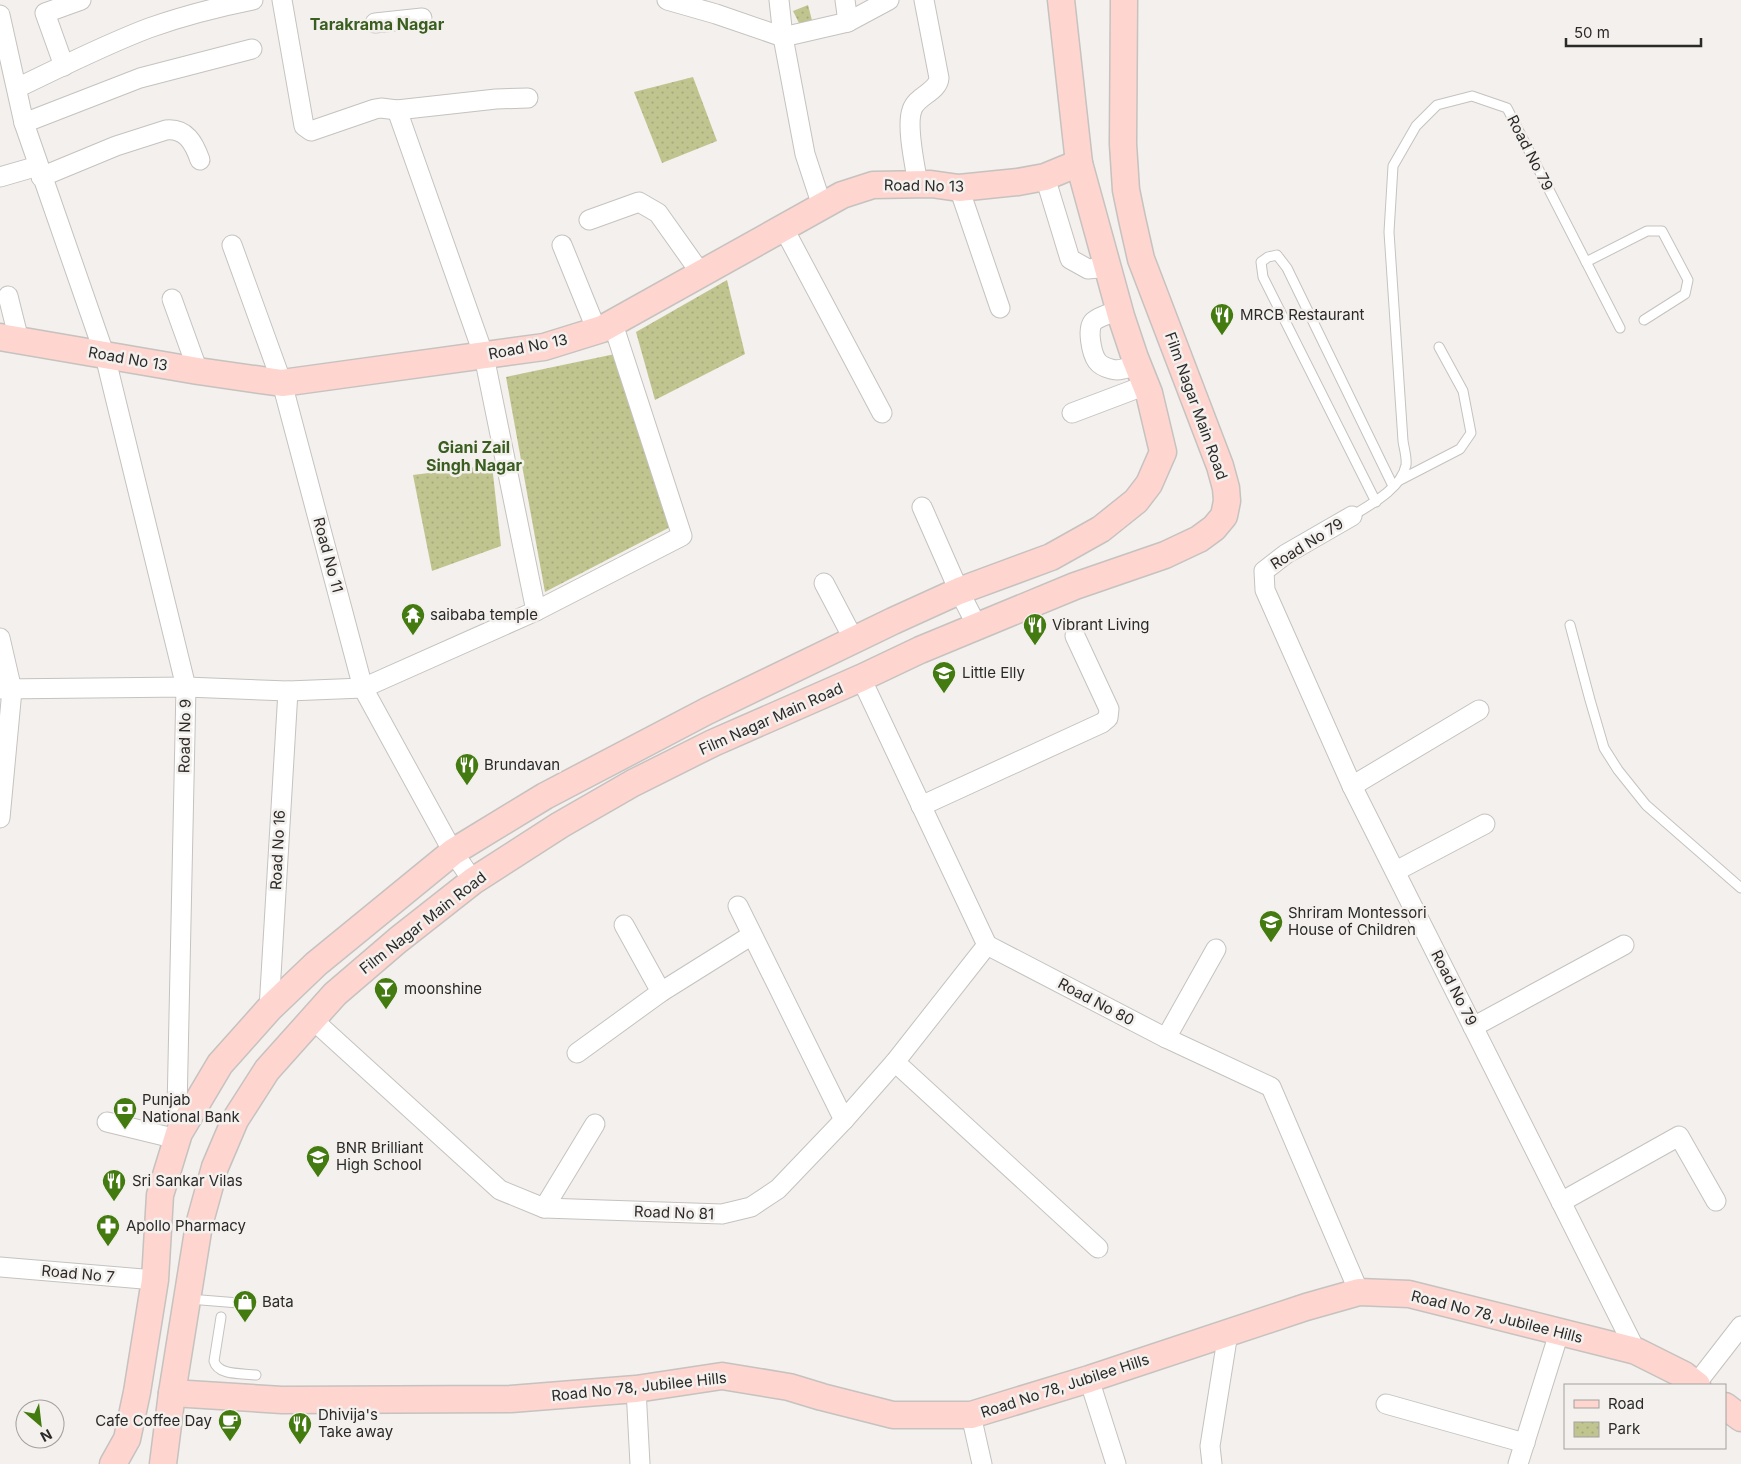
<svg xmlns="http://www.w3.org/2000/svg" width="1741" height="1464" viewBox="0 0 1741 1464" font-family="Inter,sans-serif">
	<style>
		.park { fill: url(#park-dots) }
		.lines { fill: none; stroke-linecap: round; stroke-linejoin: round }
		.lane-casing { stroke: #c5c2bf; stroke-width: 11 }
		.street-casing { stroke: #c5c2bf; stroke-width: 21 }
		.secondary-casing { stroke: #c5c2bf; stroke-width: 29 }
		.lane { stroke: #fff; stroke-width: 9 }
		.street { stroke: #fff; stroke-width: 19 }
		.secondary { stroke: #fed5cf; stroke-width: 26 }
		.labels { text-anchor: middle; stroke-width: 5; stroke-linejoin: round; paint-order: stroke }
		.street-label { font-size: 15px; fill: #2b2a29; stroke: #f3f0ed }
		.poi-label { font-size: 15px; fill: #2b2a29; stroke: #f3f0ed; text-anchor: start }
		.neighbourhood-label { font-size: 16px; font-weight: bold; fill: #3a5e20; stroke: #f3f0ed }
	</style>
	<defs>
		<pattern id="park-dots" width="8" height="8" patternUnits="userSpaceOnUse" patternTransform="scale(1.25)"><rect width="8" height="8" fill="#c0c58f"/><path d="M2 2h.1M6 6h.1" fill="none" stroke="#a5a97b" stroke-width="1.8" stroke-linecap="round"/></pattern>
	</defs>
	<rect width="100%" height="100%" fill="#f3f0ed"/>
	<g class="park">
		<path d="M808 5 814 28 803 31 793 11Z"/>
		<path d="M693 77 717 141 662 163 634 92Z"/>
		<path d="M727 280 745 354 655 400 636 332Z"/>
		<path d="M615 354 676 524 545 592 506 377Z"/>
		<path d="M492 465 501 546 432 571 413 475Z"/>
	</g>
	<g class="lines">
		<g class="lane-casing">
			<g id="lane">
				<path d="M1586 262 1647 231H1662L1688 280 1685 294 1644 320"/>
				<path d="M1400 480 1460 449 1471 433 1463 391 1439 347"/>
				<path d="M1376 502 1263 277 1261 262 1268 257 1277 255 1287 268 1393 486"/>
				<path d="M1352 516C1370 505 1402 488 1406 465 1407 458 1404 448 1403 441L1389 232 1393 166 1416 126 1437 105 1472 96 1507 108 1620 328"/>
				<path d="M1570 625 1590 700 1604 748 1618 770 1646 805 1741 888"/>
				<path d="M189 1299 251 1304"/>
				<path d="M221 1317 214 1361C218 1376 243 1373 256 1375"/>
			</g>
		</g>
		<g class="street-casing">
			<g id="street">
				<path d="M282 0 304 126 311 131 375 109 381 108 397 110 496 99 528 98"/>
				<path d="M667 0 716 14 783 37 848 22 889 0"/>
				<path d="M779 0 783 37 805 154 822 206"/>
				<path d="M845 0 848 22"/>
				<path d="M0 15 24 123 105 356 186 687 177 1110 184 1125"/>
				<path d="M375 23 422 18"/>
				<path d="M64 66 45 13 81 0"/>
				<path d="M17 88C61 67 104 45 149 28 183 16 218 7 253 0"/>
				<path d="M397 110 484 356 536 611"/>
				<path d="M24 123 140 78 252 49"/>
				<path d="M0 177 38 166"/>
				<path d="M41 177 116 146 166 130C186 128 194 143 200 160"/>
				<path d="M1045 177 1070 259 1088 269 1108 267"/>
				<path d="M918 184C915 166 906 126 912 110 916 96 938 92 939 78L924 0"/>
				<path d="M959 188 1000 308"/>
				<path d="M589 220 639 202 658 213 702 275"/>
				<path d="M783 227 882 413"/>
				<path d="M232 245 282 383 363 688 453 852 473 881"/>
				<path d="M562 245 597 331"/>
				<path d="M8 296 19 340"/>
				<path d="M172 299 198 371"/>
				<path d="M1119 310C1112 313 1100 316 1094 321 1086 328 1092 354 1097 361 1100 365 1107 368 1111 369 1120 372 1129 367 1137 364"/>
				<path d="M1072 413 1146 385"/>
				<path d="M922 507 959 591 977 626"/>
				<path d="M1352 516 1286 554 1264 571 1265 590 1352 786 1636 1351"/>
				<path d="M824 583 854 640"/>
				<path d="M0 638 12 690 0 818"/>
				<path d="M861 678 987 945 1166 1038 1271 1087 1359 1292"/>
				<path d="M0 689 186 687 288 691 363 688 536 611 682 536 613 324"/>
				<path d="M1352 786 1479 710"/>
				<path d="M921 806 1102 723 1108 718 1109 709 1075 636"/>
				<path d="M1396 871 1485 824"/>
				<path d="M738 906 844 1120"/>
				<path d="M624 925 661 992"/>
				<path d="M269 1009 288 691"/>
				<path d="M312 1019 500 1190 544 1208 722 1214 751 1207 778 1189 844 1120 895 1062 987 945"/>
				<path d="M1473 1027 1624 945"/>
				<path d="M1166 1038 1216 949"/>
				<path d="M577 1053 661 992 752 935"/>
				<path d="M895 1062 1098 1248"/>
				<path d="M107 1122 177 1139"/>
				<path d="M1561 1202 1679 1136 1716 1201"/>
				<path d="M544 1208 595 1124"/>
				<path d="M0 1267 155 1280"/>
				<path d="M1089 1379 1116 1464"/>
				<path d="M1696 1384 1741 1326"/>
				<path d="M636 1389 640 1464"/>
				<path d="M1386 1404 1525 1443"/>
				<path d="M971 1415 982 1464"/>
				<path d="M1212 1464 1210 1446 1228 1333"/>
				<path d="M1518 1464 1559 1333"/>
			</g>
		</g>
		<g class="secondary-casing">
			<g id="secondary">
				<path d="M0 337 198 371 282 383 544 347 602 329 842 195 873 185 931 184 959 188 1018 182 1045 177 1079 163"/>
				<path d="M172 1393 282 1400 511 1399 636 1389 722 1376 789 1387 822 1397 893 1415H971L1089 1379 1306 1307 1359 1292 1409 1294 1636 1351 1684 1375 1697 1385"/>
				<path d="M1725 1406 1741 1418"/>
				<path d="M113 1464 127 1439 137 1392 155 1280 160 1195 179 1133 220 1064 269 1009 316 964 453 852 545 796 707 711 893 621 959 591 1051 557 1101 529 1136 501 1149 484 1163 452 1149 393 1135 358 1121 316 1079 163 1061 0"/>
				<path d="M163 1464 172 1393 199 1225 215 1167 235 1120 267 1070 335 994 398 940 473 881 560 825 633 783 713 743 861 678 920 650 1075 586 1165 555 1199 539 1214 528 1224 516 1227 501 1226 488 1220 466 1141 259 1132 219 1126 190 1123 144 1124 0"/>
			</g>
		</g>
		<use href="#lane" class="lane"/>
		<use href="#street" class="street"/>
		<use href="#secondary" class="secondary"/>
	</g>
	<defs>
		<g id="restaurant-pin" transform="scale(1.25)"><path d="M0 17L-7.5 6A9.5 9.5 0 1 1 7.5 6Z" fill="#447b10" stroke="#f3f0ed"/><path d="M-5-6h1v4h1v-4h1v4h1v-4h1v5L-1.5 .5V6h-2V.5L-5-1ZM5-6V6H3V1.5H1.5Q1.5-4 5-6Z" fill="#fff"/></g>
		<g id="temple-pin" transform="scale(1.25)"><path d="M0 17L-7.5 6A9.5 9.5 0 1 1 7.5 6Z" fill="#447b10" stroke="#f3f0ed"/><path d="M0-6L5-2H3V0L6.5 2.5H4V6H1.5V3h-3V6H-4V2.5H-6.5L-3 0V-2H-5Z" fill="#fff"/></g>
		<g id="university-pin" transform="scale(1.25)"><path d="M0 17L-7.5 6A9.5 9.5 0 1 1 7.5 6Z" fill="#447b10" stroke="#f3f0ed"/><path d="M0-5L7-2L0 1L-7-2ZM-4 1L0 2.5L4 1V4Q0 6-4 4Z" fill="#fff"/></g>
		<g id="bar-pin" transform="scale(1.25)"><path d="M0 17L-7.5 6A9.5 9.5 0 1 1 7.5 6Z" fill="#447b10" stroke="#f3f0ed"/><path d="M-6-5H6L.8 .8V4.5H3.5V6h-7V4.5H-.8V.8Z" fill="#fff"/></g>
		<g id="bank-pin" transform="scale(1.25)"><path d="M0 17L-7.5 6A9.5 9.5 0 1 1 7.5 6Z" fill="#447b10" stroke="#f3f0ed"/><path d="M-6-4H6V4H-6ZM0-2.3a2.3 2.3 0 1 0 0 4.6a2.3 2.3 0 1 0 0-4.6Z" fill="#fff"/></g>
		<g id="school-pin" transform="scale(1.25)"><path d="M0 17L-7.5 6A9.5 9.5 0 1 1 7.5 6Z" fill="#447b10" stroke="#f3f0ed"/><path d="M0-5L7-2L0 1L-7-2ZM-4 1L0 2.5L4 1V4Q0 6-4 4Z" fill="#fff"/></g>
		<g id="pharmacy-pin" transform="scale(1.25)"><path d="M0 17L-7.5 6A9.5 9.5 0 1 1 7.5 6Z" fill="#447b10" stroke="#f3f0ed"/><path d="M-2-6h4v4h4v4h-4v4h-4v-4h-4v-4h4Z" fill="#fff"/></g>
		<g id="shop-pin" transform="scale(1.25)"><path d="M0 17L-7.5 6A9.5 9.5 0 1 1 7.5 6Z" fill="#447b10" stroke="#f3f0ed"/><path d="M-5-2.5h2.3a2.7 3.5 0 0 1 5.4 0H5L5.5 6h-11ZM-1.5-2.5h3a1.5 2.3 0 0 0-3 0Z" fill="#fff"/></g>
		<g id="cafe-pin" transform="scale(1.25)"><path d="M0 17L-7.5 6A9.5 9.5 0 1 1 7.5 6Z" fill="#447b10" stroke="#f3f0ed"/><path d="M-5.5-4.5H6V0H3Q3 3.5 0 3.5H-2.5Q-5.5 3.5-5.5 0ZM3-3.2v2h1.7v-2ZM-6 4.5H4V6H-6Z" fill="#fff"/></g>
	</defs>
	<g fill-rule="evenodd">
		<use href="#restaurant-pin" x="1222" y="315"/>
		<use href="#temple-pin" x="413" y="615"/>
		<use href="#restaurant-pin" x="1035" y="625"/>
		<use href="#university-pin" x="944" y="673"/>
		<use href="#restaurant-pin" x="467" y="765"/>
		<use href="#university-pin" x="1271" y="922"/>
		<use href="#bar-pin" x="386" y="989"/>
		<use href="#bank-pin" x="125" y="1109"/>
		<use href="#school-pin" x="318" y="1157"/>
		<use href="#restaurant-pin" x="114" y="1181"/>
		<use href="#pharmacy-pin" x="108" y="1226"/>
		<use href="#shop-pin" x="245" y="1302"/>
		<use href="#cafe-pin" x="230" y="1421"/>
		<use href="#restaurant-pin" x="300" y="1424"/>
	</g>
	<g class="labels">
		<g class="street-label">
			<text transform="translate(1530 153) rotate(63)" y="5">Road No 79</text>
			<text transform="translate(924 186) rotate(1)" y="5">Road No 13</text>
			<text transform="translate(528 347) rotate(-11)" y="5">Road No 13</text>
			<text transform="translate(128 359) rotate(10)" y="5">Road No 13</text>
			<text transform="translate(1196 406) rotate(70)" y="5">Film Nagar Main Road</text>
			<text transform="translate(1307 544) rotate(-32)" y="5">Road No 79</text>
			<text transform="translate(328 555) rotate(75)" y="5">Road No 11</text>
			<text transform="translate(771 719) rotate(-24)" y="5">Film Nagar Main Road</text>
			<text transform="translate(185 736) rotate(-89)" y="5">Road No 9</text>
			<text transform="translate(278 850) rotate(-87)" y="5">Road No 16</text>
			<text transform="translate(423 923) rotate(-38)" y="5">Film Nagar Main Road</text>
			<text transform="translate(1454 988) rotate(63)" y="5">Road No 79</text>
			<text transform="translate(1096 1002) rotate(28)" y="5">Road No 80</text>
			<text transform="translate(674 1213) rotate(2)" y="5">Road No 81</text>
			<text transform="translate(78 1274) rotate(5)" y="5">Road No 7</text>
			<text transform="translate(1497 1317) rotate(14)" y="5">Road No 78, Jubilee Hills</text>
			<text transform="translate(1065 1386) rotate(-18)" y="5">Road No 78, Jubilee Hills</text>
			<text transform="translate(639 1387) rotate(-6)" y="5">Road No 78, Jubilee Hills</text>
		</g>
		<g class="poi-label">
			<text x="1240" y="320">MRCB Restaurant</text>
			<text x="430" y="620">saibaba temple</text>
			<text x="1052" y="630">Vibrant Living</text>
			<text x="962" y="678">Little Elly</text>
			<text x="484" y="770">Brundavan</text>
			<text x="1288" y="918">Shriram Montessori<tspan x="1288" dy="17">House of Children</tspan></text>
			<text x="404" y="994">moonshine</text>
			<text x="142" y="1105">Punjab<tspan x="142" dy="17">National Bank</tspan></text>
			<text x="336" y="1153">BNR Brilliant<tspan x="336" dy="17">High School</tspan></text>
			<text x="132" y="1186">Sri Sankar Vilas</text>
			<text x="126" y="1231">Apollo Pharmacy</text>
			<text x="262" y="1307">Bata</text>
			<text x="318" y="1420">Dhivija's<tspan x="318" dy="17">Take away</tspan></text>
			<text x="212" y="1426" text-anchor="end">Cafe Coffee Day</text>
		</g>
		<g class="neighbourhood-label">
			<text x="377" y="30">Tarakrama Nagar</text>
			<text x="474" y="453">Giani Zail<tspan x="474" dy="18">Singh Nagar</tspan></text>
		</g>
	</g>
	<rect x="1564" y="1384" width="162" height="65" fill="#f3f0ed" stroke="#a3a19f"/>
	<rect x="1574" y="1400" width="25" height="8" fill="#fed5cf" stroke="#a3a19f"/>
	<text x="1608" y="1409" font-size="15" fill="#2b2a29">Road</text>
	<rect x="1574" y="1422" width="25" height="15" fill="url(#park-dots)" stroke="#a3a19f"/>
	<text x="1608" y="1434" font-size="15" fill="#2b2a29">Park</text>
	<g transform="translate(40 1424) rotate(152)"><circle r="24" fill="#f3f0ed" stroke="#a3a19f"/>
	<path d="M0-4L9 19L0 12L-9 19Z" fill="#447b10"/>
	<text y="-8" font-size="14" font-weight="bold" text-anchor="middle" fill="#2b2a29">N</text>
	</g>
	<path d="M1566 38v8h135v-8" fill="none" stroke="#2b2a29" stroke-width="2.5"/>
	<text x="1574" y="38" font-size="15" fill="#2b2a29" stroke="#f3f0ed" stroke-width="4" paint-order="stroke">50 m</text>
</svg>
